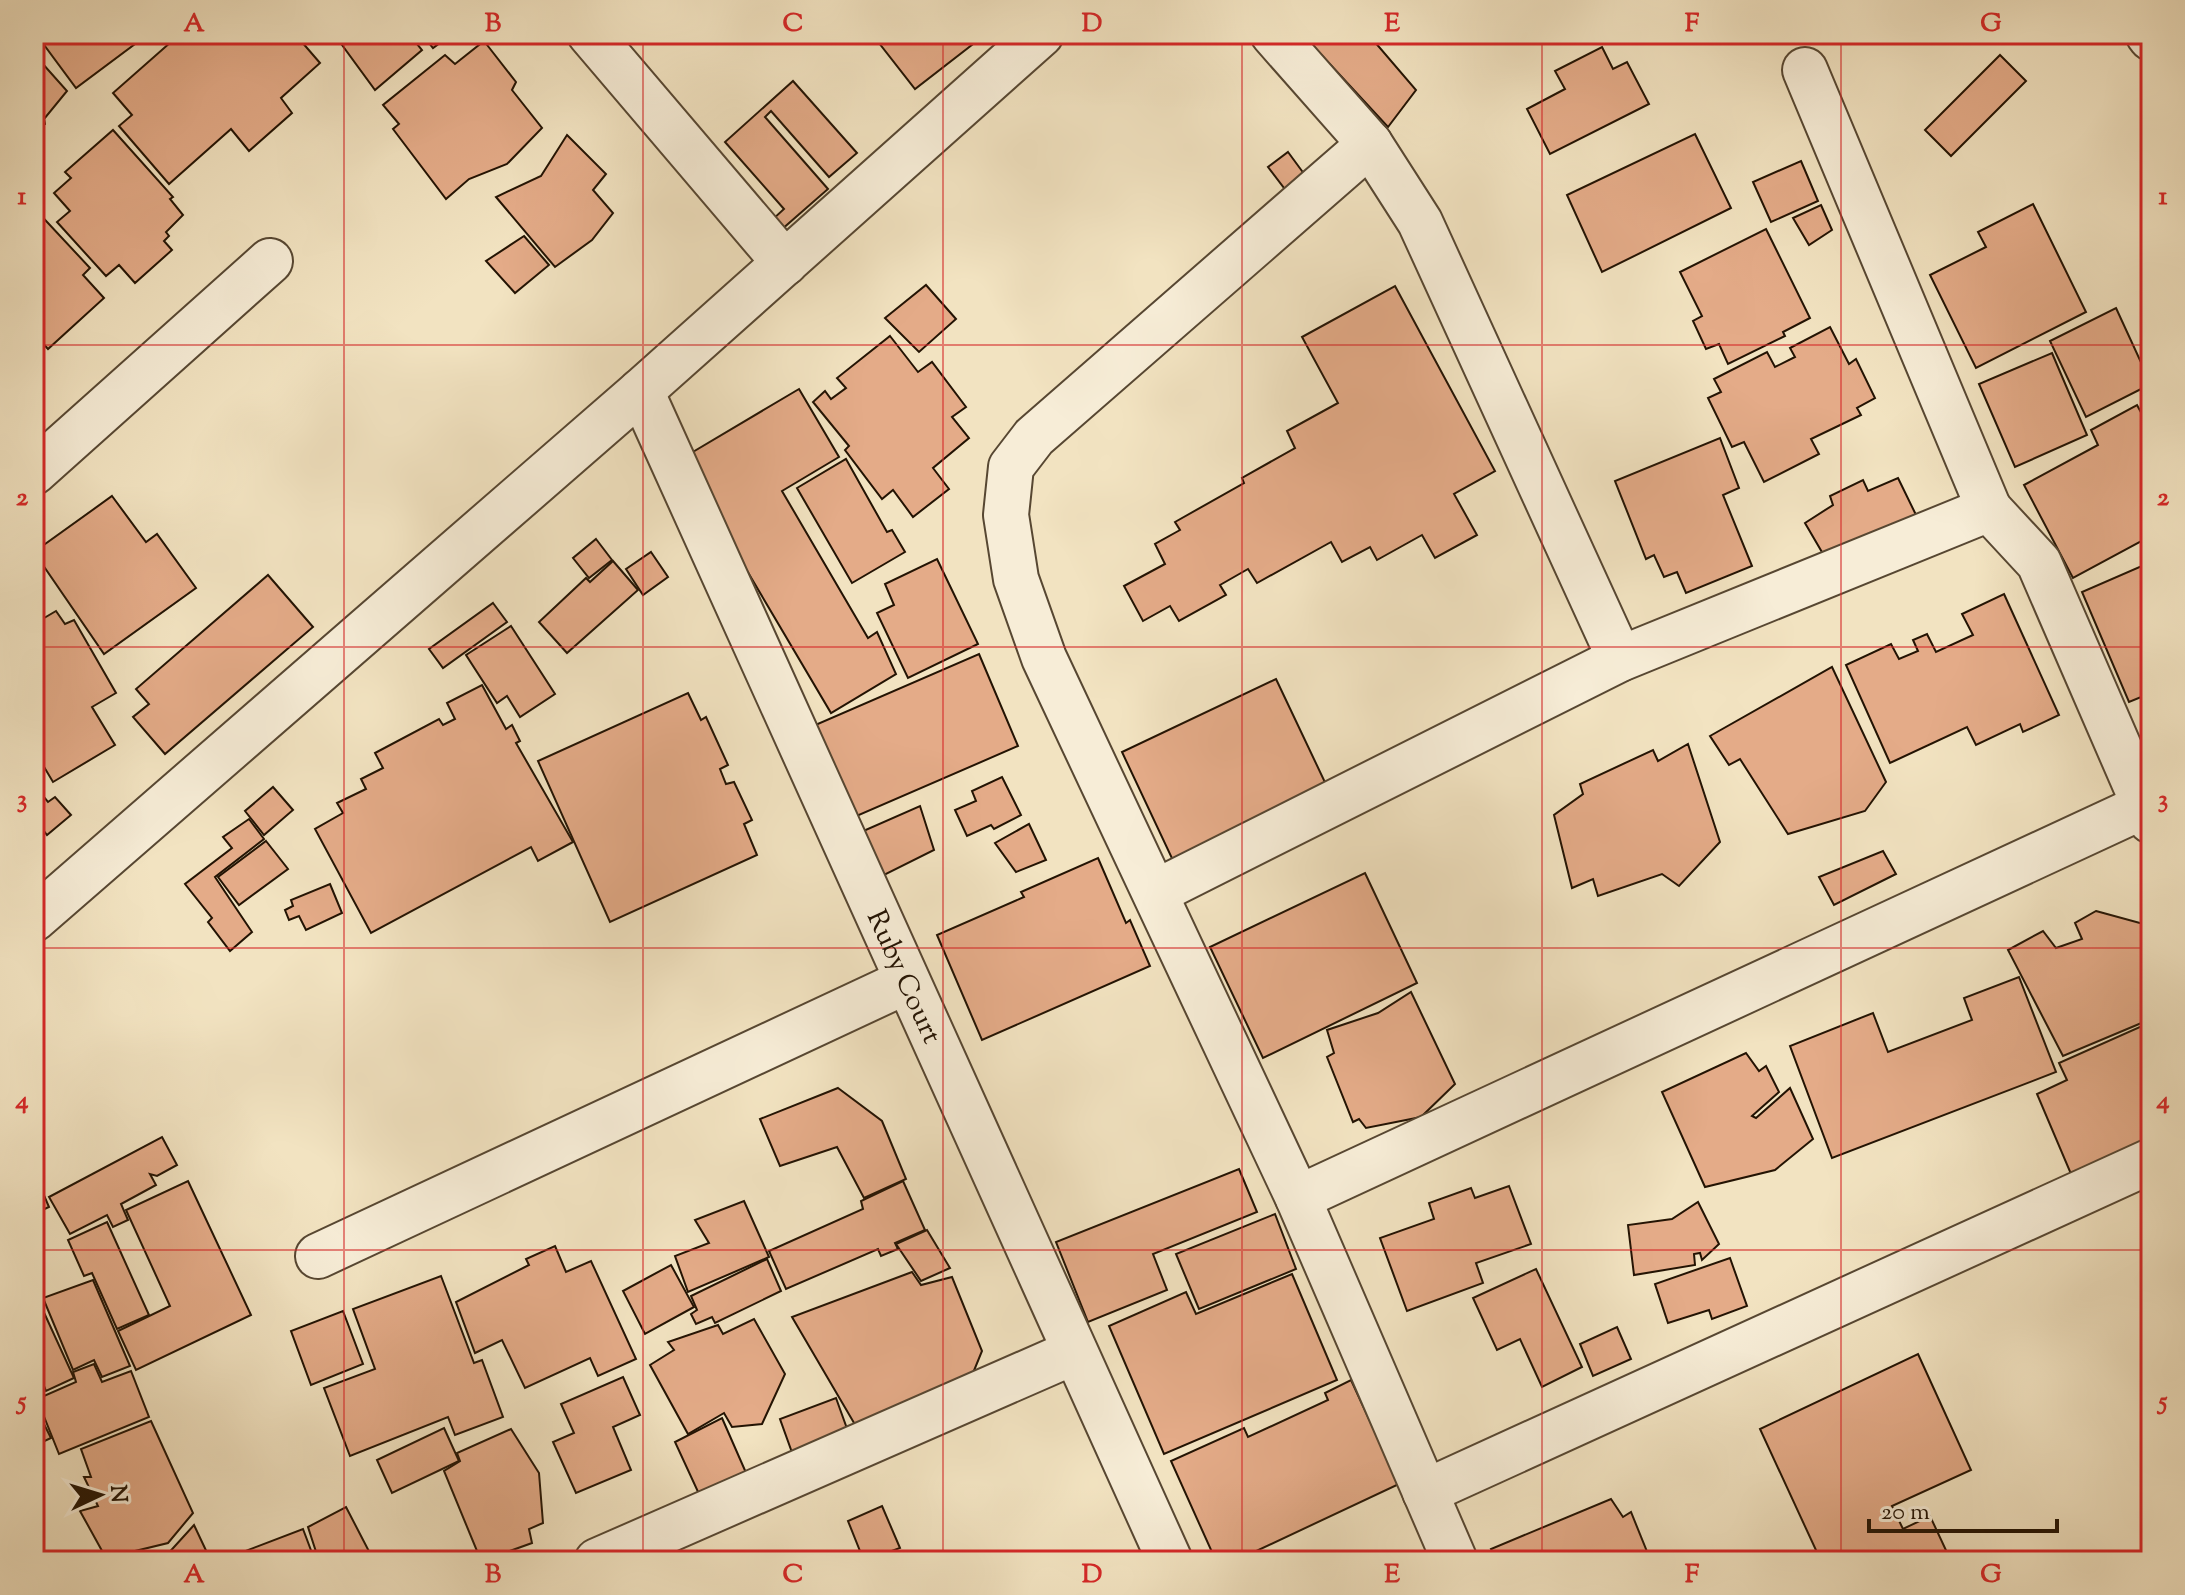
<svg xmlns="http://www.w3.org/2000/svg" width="2185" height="1595" viewBox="0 0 2185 1595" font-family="'Sorts Mill Goudy',serif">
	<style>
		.building { fill: #e4ab88; stroke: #231303; stroke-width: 2 }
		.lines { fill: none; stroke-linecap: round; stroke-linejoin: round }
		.minor-casing { stroke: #574732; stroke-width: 48 }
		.minor { stroke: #f7edd7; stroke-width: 44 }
		.grid { fill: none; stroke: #d62828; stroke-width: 2; stroke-opacity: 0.55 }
		.labels { text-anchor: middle; stroke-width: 6; stroke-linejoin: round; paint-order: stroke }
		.street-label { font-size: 28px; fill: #231303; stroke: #f7edd7 }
		.neatline { fill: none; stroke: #d62828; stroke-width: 3 }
		.grid-label { font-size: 26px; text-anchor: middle; font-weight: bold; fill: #d62828 }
	</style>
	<rect width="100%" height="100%" fill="#f2e3c1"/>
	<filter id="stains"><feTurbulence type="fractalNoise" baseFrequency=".0025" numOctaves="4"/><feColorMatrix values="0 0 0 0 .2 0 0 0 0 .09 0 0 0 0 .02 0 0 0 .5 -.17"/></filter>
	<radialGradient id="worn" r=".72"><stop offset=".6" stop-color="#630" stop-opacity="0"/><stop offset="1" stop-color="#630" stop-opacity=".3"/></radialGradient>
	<g class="building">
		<path d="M36 34H134L139 41 76 88Z"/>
		<path d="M180 34H295L320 63 281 98 292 113 249 151 231 129 169 184 119 126 132 115 113 93Z"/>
		<path d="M334 34H409L422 50 375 90Z"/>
		<path d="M422 34H452L433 48Z"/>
		<path d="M872 34H986L915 89Z"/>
		<path d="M1302 34H1368L1416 90 1388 127Z"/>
		<path d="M484 41 516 82 512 90 542 128 507 164 469 179 446 199 393 129 399 124 383 105 445 55 455 64Z"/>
		<path d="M1602 47 1613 69 1627 62 1649 104 1550 154 1527 109 1565 89 1555 71Z"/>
		<path d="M34 54 67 91 44 119 45 124 34 131Z"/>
		<path d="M2000 55 2026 81 1951 156 1925 130Z"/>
		<path d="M793 81 857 153 829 177 771 111 765 117 828 189 781 230 772 220 784 209 725 142Z"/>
		<path d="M113 130 173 197 170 199 183 215 166 232 169 236 164 241 172 250 135 283 119 265 106 276 57 222 70 211 54 193 71 178 65 172Z"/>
		<path d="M1695 134 1731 208 1602 272 1567 195Z"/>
		<path d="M567 135 606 174 593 190 613 213 592 240 555 267 496 197 541 176Z"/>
		<path d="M1288 152 1313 186 1294 201 1268 167Z"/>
		<path d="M1801 161 1818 201 1771 222 1753 182Z"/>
		<path d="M2033 204 2086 312 1976 368 1930 275 1986 247 1978 232Z"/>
		<path d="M1821 205 1832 230 1809 245 1793 218Z"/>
		<path d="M34 208 90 268 83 275 104 298 48 349 34 334Z"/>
		<path d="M1766 229 1810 318 1783 332 1785 336 1728 364 1719 344 1706 349 1693 321 1702 316 1680 272Z"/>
		<path d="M524 236 549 265 515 293 486 261Z"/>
		<path d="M926 285 956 319 919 352 885 318Z"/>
		<path d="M1395 286 1495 471 1454 494 1477 535 1435 558 1422 535 1377 560 1370 547 1342 562 1331 542 1257 583 1248 569 1220 585 1226 595 1179 621 1170 606 1143 621 1124 586 1165 564 1155 544 1180 530 1175 522 1244 483 1242 478 1295 448 1287 431 1338 403 1302 337Z"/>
		<path d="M2116 308 2151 384 2086 417 2050 341Z"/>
		<path d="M1830 327 1849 364 1856 359 1875 398 1857 408 1861 415 1811 439 1819 454 1764 482 1744 442 1732 447 1708 398 1721 392 1714 379 1767 352 1775 367 1795 357 1790 348Z"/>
		<path d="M890 336 918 372 932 362 966 407 952 417 969 438 933 468 949 489 913 517 893 490 882 499 845 450 849 446 813 402 825 391 831 399 846 388 837 378Z"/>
		<path d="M2052 353 2087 435 2015 467 1979 384Z"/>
		<path d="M799 389 839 457 782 491 868 638 877 632 896 674 831 713 681 459Z"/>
		<path d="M2137 405 2151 431V536L2073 578 2024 485 2098 445 2091 430Z"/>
		<path d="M1720 438 1739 488 1723 495 1752 566 1686 593 1677 572 1664 577 1654 555 1646 559 1615 481Z"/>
		<path d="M846 459 887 532 892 530 905 552 852 583 797 488Z"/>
		<path d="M1898 478 1918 519 1826 559 1805 523 1833 505 1830 496 1863 480 1868 491Z"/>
		<path d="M112 496 146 542 157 534 196 588 104 654 34 552Z"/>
		<path d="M596 539 612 560 589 578 573 558Z"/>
		<path d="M651 552 668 577 643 595 626 569Z"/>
		<path d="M937 559 978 644 908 678 877 613 894 605 885 584Z"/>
		<path d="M613 561 638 590 567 653 539 622 586 578 590 582Z"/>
		<path d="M2151 562V693L2129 702 2082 592Z"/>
		<path d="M268 575 313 627 165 754 133 717 149 704 136 689Z"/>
		<path d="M2004 594 2059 715 2023 732 2020 724 1976 745 1967 727 1890 763 1846 665 1891 644 1899 659 1918 651 1913 640 1927 634 1936 652 1973 635 1962 614Z"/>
		<path d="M493 603 507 622 443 668 429 649Z"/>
		<path d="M56 611 65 624 74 620 116 693 92 707 115 745 53 782 34 750V624Z"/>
		<path d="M511 626 555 694 520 717 507 696 497 703 466 655Z"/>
		<path d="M979 654 1018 746 852 818 813 726Z"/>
		<path d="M1832 667 1886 782 1865 811 1788 834 1740 759 1729 765 1710 736Z"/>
		<path d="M1276 679 1331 795 1177 869 1122 752Z"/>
		<path d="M482 685 506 729 512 725 520 741 516 743 573 842 538 861 531 847 371 933 315 829 343 813 337 803 366 789 361 779 383 768 375 753 439 719 443 725 455 719 447 703Z"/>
		<path d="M688 693 701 720 706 717 728 765 720 769 726 784 734 782 752 820 744 824 757 855 610 922 538 761Z"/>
		<path d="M1688 744 1720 842 1679 886 1662 874 1598 896 1593 879 1572 888 1554 815 1583 794 1580 784 1653 750 1658 761Z"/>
		<path d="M1002 777 1021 815 994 829 991 825 967 836 955 810 976 801 972 791Z"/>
		<path d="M34 785 48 802 55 797 71 815 47 835 34 818Z"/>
		<path d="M273 787 293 810 264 835 245 811Z"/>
		<path d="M920 806 934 850 882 876 861 832Z"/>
		<path d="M249 819 264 839 215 877 252 932 230 951 208 922 212 918 185 884 232 848 223 837Z"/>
		<path d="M1029 824 1046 860 1016 872 995 843Z"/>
		<path d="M266 841 288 869 239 905 218 877Z"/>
		<path d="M1883 851 1896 874 1834 905 1819 877Z"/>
		<path d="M1098 858 1126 923 1130 920 1150 966 982 1040 937 935 1024 897 1021 892Z"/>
		<path d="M1365 873 1417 983 1263 1058 1210 947Z"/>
		<path d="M330 884 342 913 306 930 299 916 289 920 285 910 293 906 291 900Z"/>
		<path d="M2096 911 2151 926V1019L2063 1056 2008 950 2043 931 2056 948 2082 939 2075 923Z"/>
		<path d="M2019 977 2056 1072 1832 1158 1790 1046 1873 1013 1888 1052 1972 1020 1964 998Z"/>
		<path d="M1411 992 1455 1084 1421 1117 1366 1128 1359 1119 1353 1122 1327 1057 1334 1053 1327 1030 1378 1013Z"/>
		<path d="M2151 1022V1139L2071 1174 2037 1094 2067 1080 2059 1063Z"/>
		<path d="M1746 1053 1759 1071 1766 1066 1779 1092 1752 1116 1756 1118 1790 1088 1813 1139 1775 1170 1705 1187 1662 1092Z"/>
		<path d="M838 1088 882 1121 906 1179 864 1198 837 1147 780 1166 760 1119Z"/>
		<path d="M162 1137 177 1165 157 1176 150 1174 156 1185 121 1204 128 1220 113 1227 107 1215 70 1234 49 1197Z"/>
		<path d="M1239 1169 1257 1212 1153 1254 1167 1290 1088 1322 1056 1242Z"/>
		<path d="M34 1172 49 1207 34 1214Z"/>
		<path d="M188 1181 251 1315 136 1370 118 1331 170 1306 126 1210Z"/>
		<path d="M903 1181 925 1230 895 1243 898 1249 881 1256 878 1249 786 1289 769 1251 863 1209 861 1201Z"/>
		<path d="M1509 1186 1531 1244 1476 1263 1483 1283 1407 1311 1380 1238 1434 1219 1429 1203 1471 1188 1475 1198Z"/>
		<path d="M744 1201 769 1257 688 1292 675 1256 709 1243 695 1220Z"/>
		<path d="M1698 1202 1719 1244 1702 1260 1700 1253 1694 1254 1695 1265 1634 1275 1628 1225 1672 1219Z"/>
		<path d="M1275 1214 1296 1269 1199 1309 1176 1254Z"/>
		<path d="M107 1222 149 1315 117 1329 92 1273 84 1276 68 1240Z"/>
		<path d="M927 1230 950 1268 921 1281 896 1244Z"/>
		<path d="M555 1246 566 1272 591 1261 636 1359 598 1376 590 1358 525 1388 502 1340 475 1353 456 1302 529 1265 526 1259Z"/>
		<path d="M1730 1258 1747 1306 1712 1319 1709 1310 1668 1323 1655 1284Z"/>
		<path d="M767 1259 781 1291 715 1323 712 1317 696 1324 691 1314 697 1310 691 1296Z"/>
		<path d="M671 1265 694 1307 645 1334 623 1291Z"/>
		<path d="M1536 1269 1582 1367 1542 1387 1520 1339 1497 1350 1473 1298Z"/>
		<path d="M912 1272 921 1285 952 1277 982 1351 971 1378 857 1428 792 1317Z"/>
		<path d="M1292 1274 1337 1380 1164 1454 1109 1326 1186 1292 1196 1314Z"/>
		<path d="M441 1276 474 1363 482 1360 503 1417 455 1435 448 1417 350 1456 324 1388 375 1369 353 1309Z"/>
		<path d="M93 1280 130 1366 102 1377 94 1360 73 1370 43 1298Z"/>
		<path d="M41 1306 74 1378 46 1391 42 1381 34 1385V1309Z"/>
		<path d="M343 1311 363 1364 311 1385 291 1331Z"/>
		<path d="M754 1319 785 1374 762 1424 732 1427 724 1413 688 1434 650 1365 674 1350 668 1342 718 1325 723 1334Z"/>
		<path d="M1617 1327 1631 1359 1593 1376 1580 1344Z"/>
		<path d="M1918 1354 1971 1470 1892 1506 1903 1529 1930 1516 1951 1561H1821L1760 1429Z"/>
		<path d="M94 1364 102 1382 131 1371 149 1417 59 1454 37 1399 76 1382 73 1372Z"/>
		<path d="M623 1377 640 1415 613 1427 631 1470 576 1493 553 1442 574 1433 561 1404Z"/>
		<path d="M1351 1380 1399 1484 1235 1561H1216L1171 1461 1244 1428 1248 1437 1328 1400 1325 1393Z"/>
		<path d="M836 1398 850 1437 794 1458 780 1419Z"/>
		<path d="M34 1404 51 1438 34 1446Z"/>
		<path d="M722 1418 747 1475 699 1494 675 1442Z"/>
		<path d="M151 1421 193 1513 168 1543 106 1558 80 1511 98 1506 84 1477H91L81 1449Z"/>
		<path d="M444 1428 459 1461 392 1493 377 1460Z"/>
		<path d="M511 1429 539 1473 543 1523 529 1529 532 1543 490 1558 485 1551H477L444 1471 460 1461 457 1453Z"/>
		<path d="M34 1480 42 1496 34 1500Z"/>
		<path d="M1611 1499 1623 1517 1631 1512 1650 1559 1497 1561 1491 1549Z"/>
		<path d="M882 1506 900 1548 864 1561 848 1521Z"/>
		<path d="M346 1507 374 1561H319L308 1527Z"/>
		<path d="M194 1525 211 1561H137L165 1557Z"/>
		<path d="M303 1529 315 1561H222V1560Z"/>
	</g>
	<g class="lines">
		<g class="minor-casing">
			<g id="minor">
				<path d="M590 34 785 263"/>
				<path d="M1273 34 1370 144 1420 222 1620 659"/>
				<path d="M2148 34 2151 38"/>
				<path d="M1805 70 1989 509"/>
				<path d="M1370 144 1034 437 1011 467 1006 515 1016 579 1044 658 1298 1198 1455 1561"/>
				<path id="s1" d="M641 391 1170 1561"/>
				<path d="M34 472 270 261"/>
				<path d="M1156 892 1620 659 1989 509 2039 563 2151 821"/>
				<path d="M34 919 641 391 1041 34"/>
				<path d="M1298 1198 2144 806"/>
				<path d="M318 1256 907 981"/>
				<path d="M1425 1492 2151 1161"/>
				<path d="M597 1561 1074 1352"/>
			</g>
		</g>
		<use href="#minor" class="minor"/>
	</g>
	<path class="grid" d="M344 34V1561M643 34V1561M943 34V1561M1242 34V1561M1542 34V1561M1841 34V1561M34 345H2151M34 647H2151M34 948H2151M34 1250H2151"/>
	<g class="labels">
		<g class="street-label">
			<text dy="10" stroke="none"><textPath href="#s1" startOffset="642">Ruby Court</textPath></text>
		</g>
	</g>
	<rect width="2185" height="1595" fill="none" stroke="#f2e3c1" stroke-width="88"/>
	<g transform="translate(100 1495) rotate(86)" stroke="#f7edd7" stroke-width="6" paint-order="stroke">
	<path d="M0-6L14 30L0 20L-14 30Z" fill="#231303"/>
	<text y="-12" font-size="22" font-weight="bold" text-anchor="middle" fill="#231303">N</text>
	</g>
	<path d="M1869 1519v12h188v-12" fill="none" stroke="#231303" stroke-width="4"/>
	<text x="1881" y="1519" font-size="24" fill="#231303" stroke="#f7edd7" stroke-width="6" paint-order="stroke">20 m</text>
	<rect x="44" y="44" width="2097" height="1507" class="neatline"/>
	<g class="grid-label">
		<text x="194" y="31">A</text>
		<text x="493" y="31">B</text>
		<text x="793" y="31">C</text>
		<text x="1092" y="31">D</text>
		<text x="1392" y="31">E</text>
		<text x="1692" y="31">F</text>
		<text x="1991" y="31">G</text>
		<text x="22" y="204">1</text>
		<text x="2163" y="204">1</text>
		<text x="22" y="505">2</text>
		<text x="2163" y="505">2</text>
		<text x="22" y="807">3</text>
		<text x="2163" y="807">3</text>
		<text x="22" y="1108">4</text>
		<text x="2163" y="1108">4</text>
		<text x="22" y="1409">5</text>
		<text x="2163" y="1409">5</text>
		<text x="194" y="1582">A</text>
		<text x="493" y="1582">B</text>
		<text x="793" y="1582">C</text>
		<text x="1092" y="1582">D</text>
		<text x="1392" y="1582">E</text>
		<text x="1692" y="1582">F</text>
		<text x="1991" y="1582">G</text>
	</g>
	<rect width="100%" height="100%" filter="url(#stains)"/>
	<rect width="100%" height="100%" fill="url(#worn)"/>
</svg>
